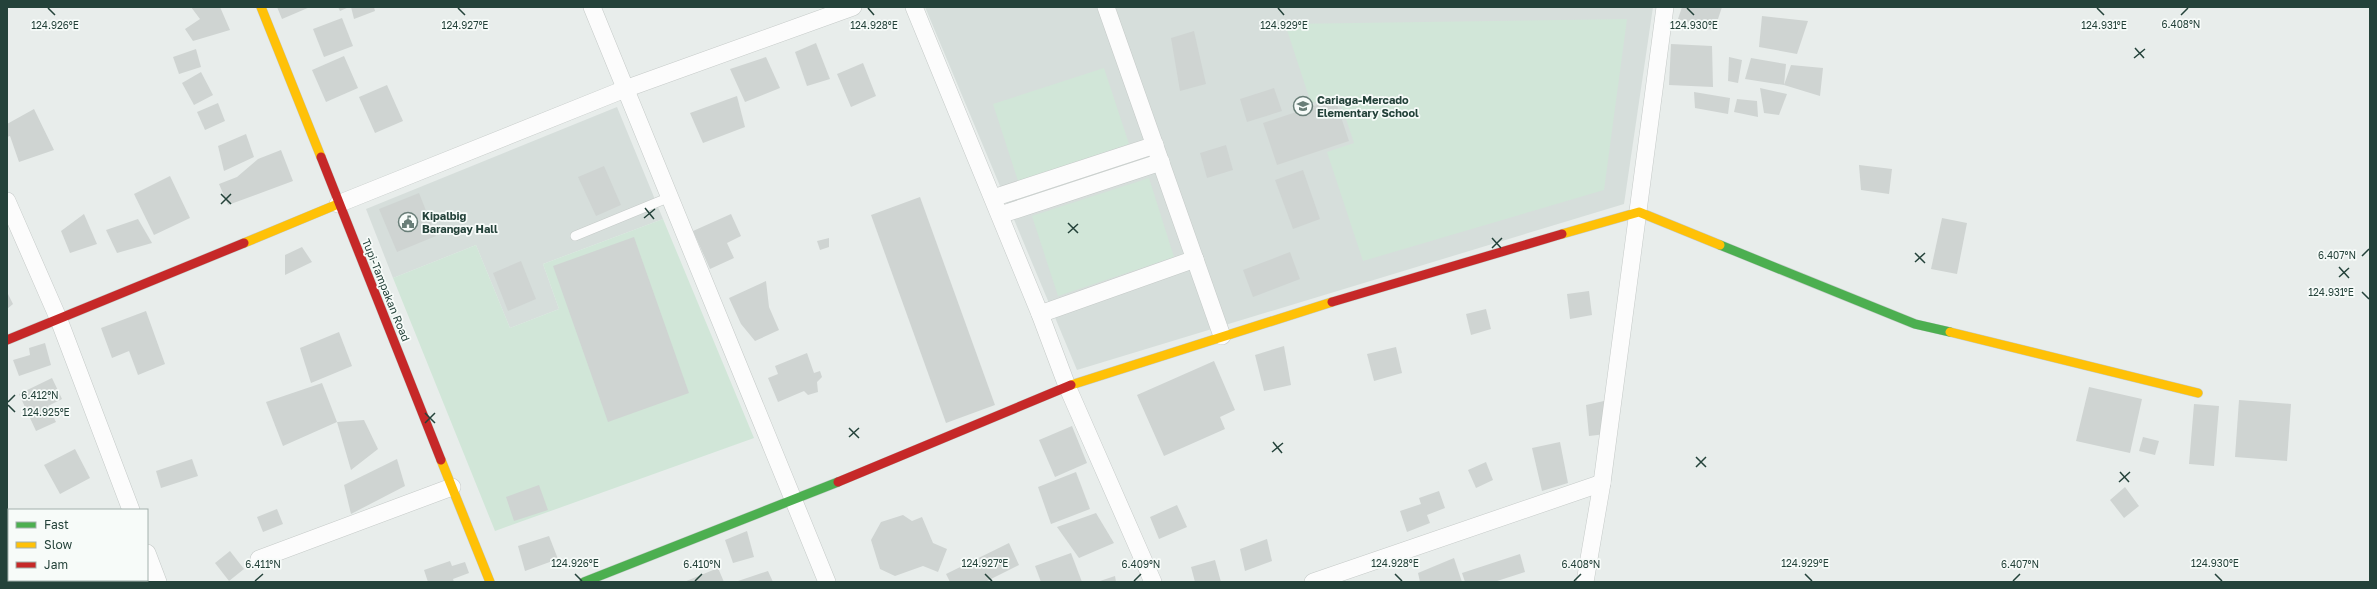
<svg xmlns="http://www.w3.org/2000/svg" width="2377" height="589" viewBox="0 0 2377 589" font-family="'Golos Text',sans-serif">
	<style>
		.built { fill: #d6dedb }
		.green { fill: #d1e6d8 }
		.building { fill: #cfd4d2 }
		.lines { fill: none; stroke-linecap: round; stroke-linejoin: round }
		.lane-casing { stroke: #c5cac8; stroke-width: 10 }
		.street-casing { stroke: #c5cac8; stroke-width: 18 }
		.fast-casing { stroke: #c3cbc8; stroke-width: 10 }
		.slow-casing { stroke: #c3cbc8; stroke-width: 10 }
		.jam-casing { stroke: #c3cbc8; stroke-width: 10 }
		.lane { stroke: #fcfcfc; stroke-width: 9 }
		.street { stroke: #fcfcfc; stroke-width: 17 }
		.fast { stroke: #4caf50; stroke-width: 9 }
		.slow { stroke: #ffc107; stroke-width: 9 }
		.jam { stroke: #c62828; stroke-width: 9 }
		.ticks { fill: none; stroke: #24423a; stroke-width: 1.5 }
		.labels { text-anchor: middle; stroke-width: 3.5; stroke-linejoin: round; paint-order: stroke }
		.poi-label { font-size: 11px; font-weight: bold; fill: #24423a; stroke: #f7fbf9; text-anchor: start }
		.street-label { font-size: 11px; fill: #24423a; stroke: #f7fbf9 }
		.ticks-label { font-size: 10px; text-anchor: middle; fill: #24423a; stroke: #f7fbf9; stroke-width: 3.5; stroke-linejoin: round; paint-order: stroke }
	</style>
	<rect width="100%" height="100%" fill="#e8edeb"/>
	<g class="built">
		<path d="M925 7H1653L1624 204 1077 370Z"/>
		<path d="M617 107 663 219 543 264 559 309 510 328 476 245 393 278 366 209Z"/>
	</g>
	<g class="green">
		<path d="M1627 19 1604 190 1363 261 1327 152 1354 143 1338 95 1311 103 1285 24Z"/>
		<path d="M1104 68 1129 144 1018 181 993 104Z"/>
		<path d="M1149 178 1174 257 1058 296 1032 216Z"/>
		<path d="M663 219 754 438 495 531 393 278 476 245 510 328 559 309 543 264Z"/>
	</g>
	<g class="building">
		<path d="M191 7H220L230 30 193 41 185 29 200 19Z"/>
		<path d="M277 7H310L282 19Z"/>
		<path d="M338 7H349L340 11Z"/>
		<path d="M351 7H374L375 11 354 19Z"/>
		<path d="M1682 7H1722L1714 31 1678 19Z"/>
		<path d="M1762 16 1808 21 1797 54 1759 47Z"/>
		<path d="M342 18 353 46 324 57 313 29Z"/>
		<path d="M1194 31 1206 84 1180 91 1171 38Z"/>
		<path d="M816 43 830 79 807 86 795 52Z"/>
		<path d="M1671 44 1712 46 1713 87 1669 85Z"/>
		<path d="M196 49 201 67 179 74 173 57Z"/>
		<path d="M344 56 358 88 326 102 312 70Z"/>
		<path d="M766 57 780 88 745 102 730 69Z"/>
		<path d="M1729 57 1742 60 1738 83 1728 81Z"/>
		<path d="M1751 58 1786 64 1784 85 1791 65 1823 68 1820 96 1784 85 1745 79Z"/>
		<path d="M863 63 876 96 851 107 837 74Z"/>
		<path d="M201 72 213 95 194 105 182 83Z"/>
		<path d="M387 85 403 121 375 133 359 97Z"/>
		<path d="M1274 88 1282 111 1247 122 1240 99Z"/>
		<path d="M1760 88 1787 94 1779 115 1764 113Z"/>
		<path d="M1694 92 1730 98 1728 114 1695 108Z"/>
		<path d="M737 96 745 127 703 143 690 113Z"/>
		<path d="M1335 99 1349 141 1277 165 1263 123Z"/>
		<path d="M1737 99 1757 101 1758 117 1734 112Z"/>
		<path d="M218 103 225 121 205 130 197 112Z"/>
		<path d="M34 109 54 150 19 162 10 136 7 137V124Z"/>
		<path d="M246 134 254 157 224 171 218 146Z"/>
		<path d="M1226 145 1233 170 1207 178 1200 153Z"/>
		<path d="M281 150 293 181 228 205 219 184 237 177 258 159Z"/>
		<path d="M1859 165 1892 169 1889 194 1861 190Z"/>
		<path d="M604 166 621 205 596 216 578 177Z"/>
		<path d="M1303 170 1320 219 1293 229 1275 180Z"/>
		<path d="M170 176 190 218 154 235 134 194Z"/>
		<path d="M419 193 436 236 397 252 379 209Z"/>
		<path d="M920 197 995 405 946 423 871 215Z"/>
		<path d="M84 214 97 244 70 253 61 231Z"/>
		<path d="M731 214 741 236 727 243 734 258 710 269 693 231Z"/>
		<path d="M1942 218 1967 223 1957 274 1931 269Z"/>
		<path d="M138 219 152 243 117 253 106 230Z"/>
		<path d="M634 237 689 393 608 422 553 266Z"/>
		<path d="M829 238V247L820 250 817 241Z"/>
		<path d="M302 247 312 262 285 275V255Z"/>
		<path d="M1290 252 1300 279 1253 297 1243 270Z"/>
		<path d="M521 261 536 299 508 311 493 273Z"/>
		<path d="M766 281 769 307 779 330 755 341 741 324 729 298Z"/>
		<path d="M1589 291 1592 315 1570 319 1567 294Z"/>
		<path d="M7 292 13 304 7 309Z"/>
		<path d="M1486 309 1491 329 1471 335 1466 314Z"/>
		<path d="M146 311 165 364 138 375 129 351 112 358 101 328Z"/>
		<path d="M339 332 352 366 311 383 300 348Z"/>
		<path d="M45 343 51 365 19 376 13 360 30 355 29 348Z"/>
		<path d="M1284 346 1291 385 1264 391 1255 355Z"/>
		<path d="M1396 347 1402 373 1374 381 1367 354Z"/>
		<path d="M807 353 814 373 820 371 822 377 817 382 818 392 808 395 804 391 778 402 768 378 778 374 775 366Z"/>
		<path d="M1214 361 1235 410 1220 417 1225 429 1164 456 1137 395Z"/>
		<path d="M52 378 62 399 48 406 56 422 36 431 19 394Z"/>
		<path d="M322 383 337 422 283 446 266 402Z"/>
		<path d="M2089 387 2142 399 2130 453 2076 441Z"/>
		<path d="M2239 400 2291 404 2287 461 2235 457Z"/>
		<path d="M1604 401 1606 434 1589 436 1586 405Z"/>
		<path d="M2194 404 2219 406 2214 466 2189 464Z"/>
		<path d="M364 420 378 449 351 470 337 422Z"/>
		<path d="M1072 426 1087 463 1055 477 1039 440Z"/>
		<path d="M2143 437 2159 441 2155 455 2139 451Z"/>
		<path d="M1560 442 1568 483 1542 491 1532 448Z"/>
		<path d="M75 449 90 478 60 494 44 465Z"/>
		<path d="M192 459 198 476 161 488 156 471Z"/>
		<path d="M397 459 405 486 351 514 344 485Z"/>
		<path d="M1486 462 1493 480 1476 488 1468 470Z"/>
		<path d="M1076 472 1090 509 1051 524 1038 487Z"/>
		<path d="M539 485 548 510 514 521 506 497Z"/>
		<path d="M2125 487 2139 506 2124 518 2110 500Z"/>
		<path d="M1439 491 1445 508 1427 515 1430 523 1407 532 1400 511 1421 504 1419 498Z"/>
		<path d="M1177 505 1187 527 1159 539 1150 517Z"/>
		<path d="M277 509 283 524 263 532 257 517Z"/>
		<path d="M1096 513 1114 543 1079 558 1057 527Z"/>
		<path d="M903 515 912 521 922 517 933 543 947 549 938 572 923 566 895 576 880 569 871 540 881 522Z"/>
		<path d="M747 531 754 557 733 563 725 540Z"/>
		<path d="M549 536 558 559 525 571 518 546Z"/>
		<path d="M1267 539 1272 561 1245 571 1240 549Z"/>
		<path d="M1009 543 1019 565 985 582H950L946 574Z"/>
		<path d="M230 551 244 569 229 581 215 563Z"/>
		<path d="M1071 553 1082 582H1041L1035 566Z"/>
		<path d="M1520 554 1525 572 1494 582H1465L1462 573Z"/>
		<path d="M1454 558 1462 582H1420L1418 573Z"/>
		<path d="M1215 560 1221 582H1195L1191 567Z"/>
		<path d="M450 561 452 566 465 562 469 573 453 579 454 582H428L424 570Z"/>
		<path d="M718 568 724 582H684Z"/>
		<path d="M768 571 773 582H735Z"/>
		<path d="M1115 576 1116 582H1097Z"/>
	</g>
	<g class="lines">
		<g class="lane-casing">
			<path id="lane" d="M575 236 670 197"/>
		</g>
		<g class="street-casing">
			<g id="street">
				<path d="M592 7 827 582"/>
				<path d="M914 7 1040 314 1067 386 1153 582"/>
				<path d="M1106 7 1222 336"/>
				<path d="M993 198 1155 145"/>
				<path d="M7 201 59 320 131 510"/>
				<path d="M338 204 625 89 853 7"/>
				<path d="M1000 215 1161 162"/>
				<path d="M1040 314 1195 259"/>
				<path d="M147 553 158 582"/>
				<path d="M259 559 452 487"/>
				<path d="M1313 582 1602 483"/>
				<path d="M1585 582 1602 483 1665 7"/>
			</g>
		</g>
		<g class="fast-casing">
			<g id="fast">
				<path d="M1720 245 1915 324 1950 332"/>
				<path d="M584 582 838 482"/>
			</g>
		</g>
		<g class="slow-casing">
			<g id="slow">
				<path d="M261 7 321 157"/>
				<path d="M1562 234 1639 212 1720 245"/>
				<path d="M244 243 338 204"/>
				<path d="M1950 332 2198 393"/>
				<path d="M1071 385 1332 302"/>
				<path d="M441 460 490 582"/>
			</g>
		</g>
		<g class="jam-casing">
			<g id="jam">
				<path d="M321 157 441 460"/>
				<path d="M1332 302 1562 234"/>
				<path d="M7 340 244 243"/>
				<path d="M838 482 1071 385"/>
			</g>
		</g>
		<use href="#lane" class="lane"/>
		<use href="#street" class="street"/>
		<use href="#fast" class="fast"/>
		<use href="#slow" class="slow"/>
		<use href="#jam" class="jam"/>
	</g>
	<path class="ticks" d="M48 8 55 15M458 8 465 15M868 8 874 15M1278 8 1284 15M1687 8 1694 15M2097 8 2104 15M2181 15 2188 8M2135 48 2144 58M2134 58 2145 49M221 194 231 204M221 204 231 194M645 208 654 219M644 218 655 209M1068 223 1078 233M1068 233 1078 224M1492 238 1501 248M1492 248 1502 238M1915 253 1925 263M2362 256 2369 249M1915 262 1925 253M2339 267 2349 278M2339 277 2349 268M2362 292 2369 299M8 402 15 395M8 405 15 412M425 413 435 423M425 423 435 413M849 428 859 438M849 437 859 428M1273 442 1282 453M1272 452 1283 443M1696 457 1706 467M1696 467 1706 457M2120 472 2129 482M2119 482 2130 472M575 574 582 581M985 574 992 581M1395 574 1402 581M1805 574 1812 581M2215 574 2222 581M255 581 263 574M695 581 702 574M1134 581 1141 574M1574 581 1581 574M2013 581 2020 574"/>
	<defs>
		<g id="school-ring" transform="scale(1)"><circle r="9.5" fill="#f7fbf9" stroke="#697e78" stroke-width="1.5"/><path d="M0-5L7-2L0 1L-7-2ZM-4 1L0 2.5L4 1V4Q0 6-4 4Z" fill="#697e78"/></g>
		<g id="civic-ring" transform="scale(1)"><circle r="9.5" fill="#f7fbf9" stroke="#697e78" stroke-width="1.5"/><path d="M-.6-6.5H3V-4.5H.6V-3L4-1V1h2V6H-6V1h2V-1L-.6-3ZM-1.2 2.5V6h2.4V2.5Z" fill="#697e78"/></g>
	</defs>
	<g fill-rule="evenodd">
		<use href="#school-ring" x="1303" y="106"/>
		<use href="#civic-ring" x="408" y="222"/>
	</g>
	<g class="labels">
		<g class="poi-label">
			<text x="1317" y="104">Cariaga-Mercado<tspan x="1317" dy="13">Elementary School</tspan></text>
			<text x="422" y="220">Kipalbig<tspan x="422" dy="13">Barangay Hall</tspan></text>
		</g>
		<g class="street-label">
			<text transform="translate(386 290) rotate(68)" y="4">Tupi-Tampakan Road</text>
		</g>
	</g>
	<g class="ticks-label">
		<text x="2181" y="28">6.408°N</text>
		<text x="55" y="29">124.926°E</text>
		<text x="465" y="29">124.927°E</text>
		<text x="1284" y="29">124.929°E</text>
		<text x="1694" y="29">124.930°E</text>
		<text x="874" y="29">124.928°E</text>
		<text x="2104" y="29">124.931°E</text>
		<text x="2337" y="259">6.407°N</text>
		<text x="2331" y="296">124.931°E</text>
		<text x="40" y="399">6.412°N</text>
		<text x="46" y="416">124.925°E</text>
		<text x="575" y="567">124.926°E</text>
		<text x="985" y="567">124.927°E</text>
		<text x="1395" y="567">124.928°E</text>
		<text x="1805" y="567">124.929°E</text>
		<text x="2215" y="567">124.930°E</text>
		<text x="263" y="568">6.411°N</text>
		<text x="702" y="568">6.410°N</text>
		<text x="1141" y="568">6.409°N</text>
		<text x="1581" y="568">6.408°N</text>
		<text x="2020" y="568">6.407°N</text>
	</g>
	<rect width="2377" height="589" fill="none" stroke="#24423a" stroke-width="16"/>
	<rect x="8" y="509" width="140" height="72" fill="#f7fbf9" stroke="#a3b1ad"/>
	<rect x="16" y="522" width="20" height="6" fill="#4caf50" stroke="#a3b1ad"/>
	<text x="44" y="529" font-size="12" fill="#24423a">Fast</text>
	<rect x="16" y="542" width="20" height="6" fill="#ffc107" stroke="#a3b1ad"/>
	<text x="44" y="549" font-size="12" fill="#24423a">Slow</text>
	<rect x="16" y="562" width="20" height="6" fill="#c62828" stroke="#a3b1ad"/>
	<text x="44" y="569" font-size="12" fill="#24423a">Jam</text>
</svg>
